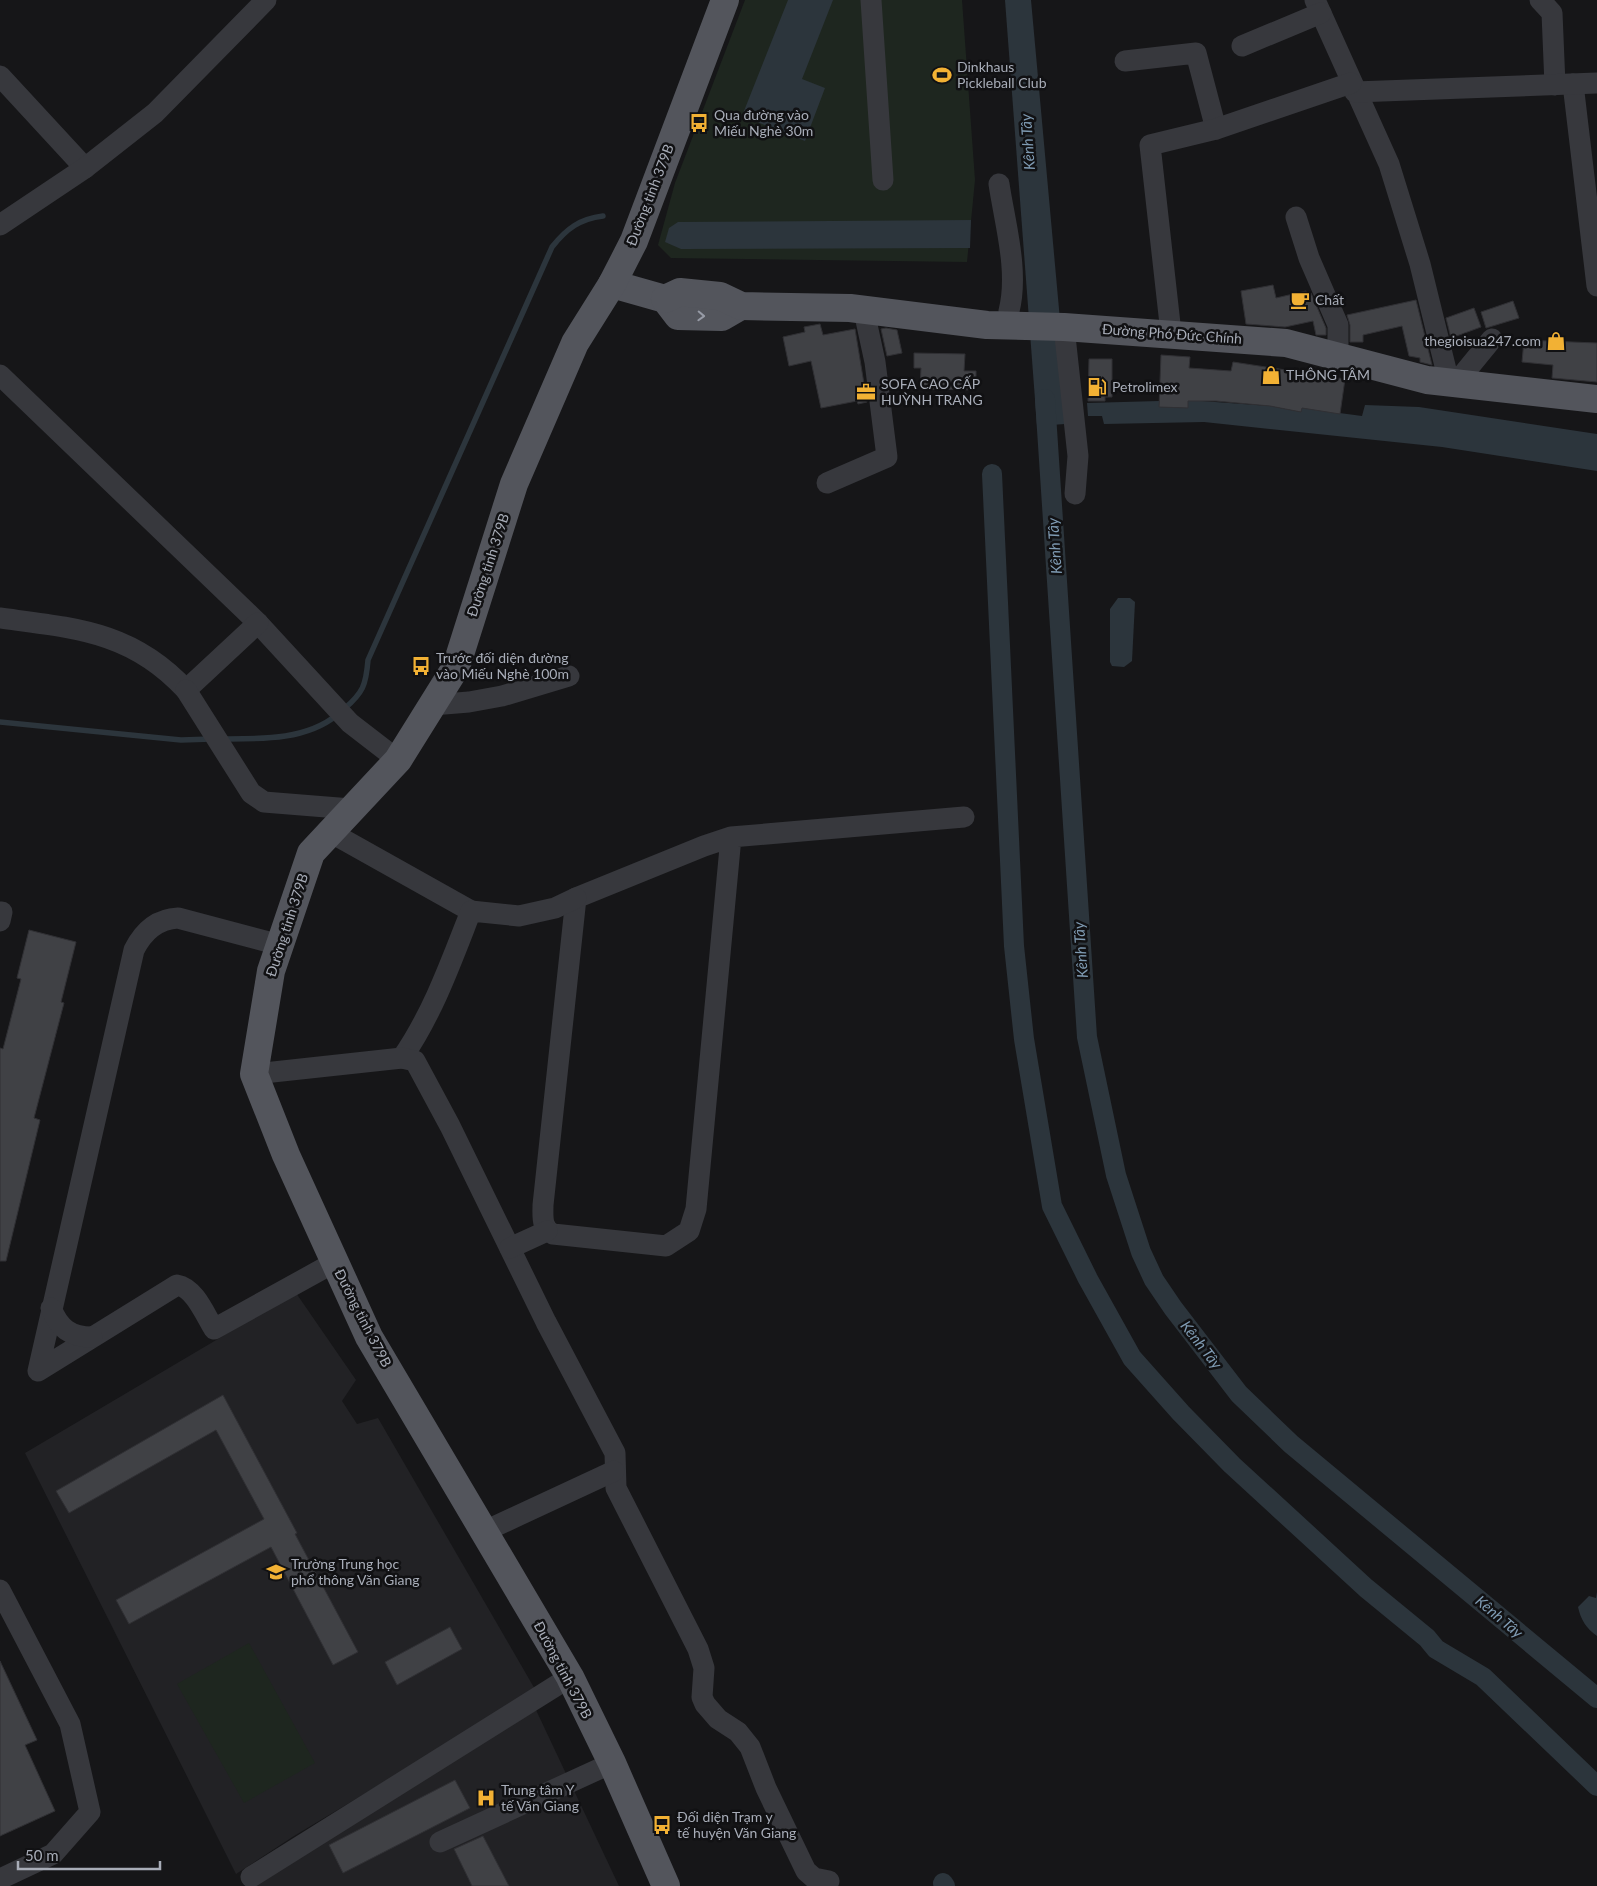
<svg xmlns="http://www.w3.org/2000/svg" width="1597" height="1886" viewBox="0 0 1597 1886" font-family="Lato,sans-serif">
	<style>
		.built { fill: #222225 }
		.green { fill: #1e261f }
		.water { fill: #2c353c }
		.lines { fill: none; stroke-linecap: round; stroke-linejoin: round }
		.stream { stroke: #2c353c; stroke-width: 5.5 }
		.canal { stroke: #2c353c; stroke-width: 20 }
		.building { fill: #404145; stroke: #303034 }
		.minor { stroke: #37383d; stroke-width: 21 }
		.major { stroke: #53555c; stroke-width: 28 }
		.oneway { stroke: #979ba6 }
		.labels { text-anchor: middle; stroke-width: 5; stroke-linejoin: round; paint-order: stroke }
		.poi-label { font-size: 14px; fill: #a8adb8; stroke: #111113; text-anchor: start }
		.street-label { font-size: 14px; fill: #a8adb8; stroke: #111113 }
		.water-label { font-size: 15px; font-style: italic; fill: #7f9bb3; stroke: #111113 }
	</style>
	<rect width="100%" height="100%" fill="#161618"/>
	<g class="built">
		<path d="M296 1293 356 1380 342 1401 357 1424 378 1418 536 1691 294 1836 236 1874 25 1453Z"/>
		<path d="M536 1710 619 1886H251Z"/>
	</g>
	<g class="green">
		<path d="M745 0H962L975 180 967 262 671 258 658 245 675 183Z"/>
		<path d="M249 1643 315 1763 244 1803 177 1684Z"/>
	</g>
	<g class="water">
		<path d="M788 0H833L802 79 825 88 805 141 742 116Z"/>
		<path d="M1005 0H1031L1062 342 1065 424 1037 426Z"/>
		<path d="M971 220 970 248 681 249 665 242 669 228 678 222Z"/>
		<path d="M1188 400 1270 406 1301 412 1302 408 1362 416 1365 405 1419 407 1597 434V471L1442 447 1204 422 1104 424 1102 416H1088L1087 403 1159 401V407L1187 408Z"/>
		<path d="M1118 598H1130L1135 602 1132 661 1124 667 1112 666 1110 662V609Z"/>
		<path d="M1597 1592V1636C1586 1628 1581 1620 1578 1607L1589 1596 1596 1598Z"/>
	</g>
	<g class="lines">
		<g class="stream">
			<path d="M344 709C363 693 366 685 368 660L552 247C567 228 580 219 603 216"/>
			<path d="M0 722 181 740 212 739"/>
			<path d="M224 739C262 739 306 740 337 715"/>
		</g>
		<g class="canal">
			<path d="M1045 399 1087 1037 1116 1175 1141 1252 1154 1280 1173 1308 1239 1394 1291 1444 1597 1698"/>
			<path d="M992 474 1014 946 1024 1039 1052 1206 1088 1279 1132 1358 1181 1413 1232 1465 1366 1588 1427 1638 1436 1649 1483 1677 1597 1786"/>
			<path d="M943 1883 945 1886"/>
		</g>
	</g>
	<g class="building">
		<path d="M1273 285 1276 298 1306 291 1307 294 1311 293 1326 328V335H1316L1313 321 1285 327 1246 324 1241 291Z"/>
		<path d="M1416 300 1432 365 1420 362V358L1409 356 1402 326 1363 335V342H1350V325L1347 315Z"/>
		<path d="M1513 301 1519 318 1486 328 1481 312Z"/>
		<path d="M1474 308 1481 327 1451 338 1446 318Z"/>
		<path d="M820 324 823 335 855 329 867 402 858 404 857 401 821 408 811 361 789 366 783 337 805 332 804 327Z"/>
		<path d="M886 328 897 330 902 353 887 356 881 329Z"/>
		<path d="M1524 340 1597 343V382L1552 378 1553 365 1522 362Z"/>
		<path d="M914 353 965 354 964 371H976V390L920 389 921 368H914Z"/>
		<path d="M1161 355 1190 357 1189 368 1231 371 1233 362 1345 379 1340 414 1302 408 1301 412 1270 406 1216 401H1188V408L1159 407Z"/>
		<path d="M1089 359H1112V397H1105V401H1088Z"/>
		<path d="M29 930 76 942 61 1002 64 1003 34 1118 40 1120 6 1261H0V1048L3 1049 21 979 17 978Z"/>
		<path d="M223 1395 297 1533 295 1534 358 1652 333 1665 271 1547 129 1624 116 1600 264 1519 216 1430 69 1513 56 1491Z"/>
		<path d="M450 1627 462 1649 397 1685 385 1662Z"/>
		<path d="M0 1661 37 1740 25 1745 55 1811 0 1836Z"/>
		<path d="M455 1780 470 1808 343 1873 329 1845Z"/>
		<path d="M483 1836 509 1886H472L454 1849Z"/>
	</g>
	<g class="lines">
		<g class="minor">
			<path d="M871 0 883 180"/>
			<path d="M1315 0 1389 164 1420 264 1449 382"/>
			<path d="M1540 0 1552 13 1555 85"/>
			<path d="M1242 46 1321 13"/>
			<path d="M1125 61 1196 53 1216 129"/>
			<path d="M0 76 85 168"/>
			<path d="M1573 84 1597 286"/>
			<path d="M1355 92 1597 83"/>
			<path d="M999 184C1005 224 1019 271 1009 311"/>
			<path d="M1296 217 1309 258 1338 325V357"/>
			<path d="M0 225 85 168 155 113 266 0"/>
			<path d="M1064 327 1078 456 1075 494"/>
			<path d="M1171 333 1150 145 1216 129 1351 83"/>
			<path d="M0 375 258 623 350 723 398 760"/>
			<path d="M1456 383 1492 339"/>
			<path d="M827 483 887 457 875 362 864 311"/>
			<path d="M0 618C74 628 132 631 186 690L258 623"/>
			<path d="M186 690 251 793 264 802 351 809"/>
			<path d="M432 705 469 702 502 696 569 676"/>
			<path d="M330 832 471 911"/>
			<path d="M731 837 696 1209 689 1231 666 1246 553 1234C541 1228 543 1216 543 1205L576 898 704 846 731 837 964 817"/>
			<path d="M0 912H2L0 921"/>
			<path d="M280 945 178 918C157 919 143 932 134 950L38 1371 177 1285C195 1288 205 1315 214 1329L335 1262"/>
			<path d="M402 1058C433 1013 451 962 471 911L519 916 555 908 576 898"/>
			<path d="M254 1074 402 1058 415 1061 450 1126 546 1322 615 1453 616 1488 698 1649 704 1668 702 1697 705 1704 718 1719 738 1732 750 1747 766 1788 806 1871 814 1878 829 1881"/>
			<path d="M510 1248 547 1231"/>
			<path d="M51 1308C59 1328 70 1337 92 1337"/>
			<path d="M485 1531 614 1471"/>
			<path d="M0 1590 70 1724 90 1812 53 1854 0 1879"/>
			<path d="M440 1842 612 1763"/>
			<path d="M251 1877 570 1677"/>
		</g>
		<g class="major">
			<path d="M612 284 665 299 678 316 722 317 741 306"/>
			<path d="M665 299 680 292 720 296 741 306 850 308 987 325 1064 327 1286 343 1427 380 1597 399"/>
			<path d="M666 1886 612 1763 570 1677 369 1337 286 1155 254 1074 271 971 311 853 398 760 456 667 514 484 575 343 612 284 634 241 725 0"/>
		</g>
	</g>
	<defs><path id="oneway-chevron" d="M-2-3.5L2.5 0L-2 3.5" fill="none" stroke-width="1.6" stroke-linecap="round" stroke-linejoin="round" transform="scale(1.25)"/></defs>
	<use class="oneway" href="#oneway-chevron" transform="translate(701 316) rotate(2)"/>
	<defs>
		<g id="stadium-bare" transform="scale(1.5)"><path d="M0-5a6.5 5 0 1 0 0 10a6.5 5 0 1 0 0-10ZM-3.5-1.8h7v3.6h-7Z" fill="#f2b134" stroke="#111113" stroke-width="2.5" paint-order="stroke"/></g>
		<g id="bus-bare" transform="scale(1.5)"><path d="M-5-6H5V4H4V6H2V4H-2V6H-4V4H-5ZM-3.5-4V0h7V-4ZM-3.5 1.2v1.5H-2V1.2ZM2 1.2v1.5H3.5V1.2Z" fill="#f2b134" stroke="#111113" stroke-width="2.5" paint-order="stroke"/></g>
		<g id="cafe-bare" transform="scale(1.5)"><path d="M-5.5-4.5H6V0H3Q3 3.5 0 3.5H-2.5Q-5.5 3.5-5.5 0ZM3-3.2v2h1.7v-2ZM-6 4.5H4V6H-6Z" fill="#f2b134" stroke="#111113" stroke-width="2.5" paint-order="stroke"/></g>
		<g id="shop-bare" transform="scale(1.5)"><path d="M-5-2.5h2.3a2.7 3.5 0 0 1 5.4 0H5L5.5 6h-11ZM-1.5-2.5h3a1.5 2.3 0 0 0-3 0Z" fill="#f2b134" stroke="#111113" stroke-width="2.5" paint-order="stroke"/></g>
		<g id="fuel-bare" transform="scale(1.5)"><path d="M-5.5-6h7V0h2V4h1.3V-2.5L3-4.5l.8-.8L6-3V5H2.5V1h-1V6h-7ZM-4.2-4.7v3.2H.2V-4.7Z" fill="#f2b134" stroke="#111113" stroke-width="2.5" paint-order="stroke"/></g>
		<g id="office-bare" transform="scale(1.5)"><path d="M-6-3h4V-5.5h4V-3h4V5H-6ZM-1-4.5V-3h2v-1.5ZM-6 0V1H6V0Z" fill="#f2b134" stroke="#111113" stroke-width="2.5" paint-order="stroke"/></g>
		<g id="school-bare" transform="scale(1.5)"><path d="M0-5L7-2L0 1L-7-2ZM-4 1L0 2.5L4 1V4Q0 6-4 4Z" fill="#f2b134" stroke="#111113" stroke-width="2.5" paint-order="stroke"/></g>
		<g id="hospital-bare" transform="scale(1.5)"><path d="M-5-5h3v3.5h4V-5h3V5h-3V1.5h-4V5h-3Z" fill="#f2b134" stroke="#111113" stroke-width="2.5" paint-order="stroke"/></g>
	</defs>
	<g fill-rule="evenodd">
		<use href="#stadium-bare" x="942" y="75"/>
		<use href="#bus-bare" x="699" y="123"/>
		<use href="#cafe-bare" x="1300" y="300"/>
		<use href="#shop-bare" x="1556" y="341"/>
		<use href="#shop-bare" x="1271" y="375"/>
		<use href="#fuel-bare" x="1097" y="387"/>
		<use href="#office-bare" x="866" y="392"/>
		<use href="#bus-bare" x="421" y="666"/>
		<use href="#school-bare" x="276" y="1572"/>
		<use href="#hospital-bare" x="486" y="1798"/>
		<use href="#bus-bare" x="662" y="1825"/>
	</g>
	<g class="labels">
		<g class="poi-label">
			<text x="957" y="72">Dinkhaus<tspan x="957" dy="16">Pickleball Club</tspan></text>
			<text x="714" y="120">Qua đường vào<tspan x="714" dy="16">Miếu Nghè 30m</tspan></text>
			<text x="1315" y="305">Chất</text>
			<text x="1541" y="346" text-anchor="end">thegioisua247.com</text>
			<text x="1286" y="380">THÔNG TÂM</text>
			<text x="881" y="389">SOFA CAO CẤP<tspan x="881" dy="16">HUỲNH TRANG</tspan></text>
			<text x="1112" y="392">Petrolimex</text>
			<text x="436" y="663">Trước đối diện đường<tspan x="436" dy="16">vào Miếu Nghè 100m</tspan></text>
			<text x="291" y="1569">Trường Trung học<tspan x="291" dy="16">phổ thông Văn Giang</tspan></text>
			<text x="501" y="1795">Trung tâm Y<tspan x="501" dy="16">tế Văn Giang</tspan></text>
			<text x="677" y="1822">Đối diện Trạm y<tspan x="677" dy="16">tế huyện Văn Giang</tspan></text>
		</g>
		<g class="street-label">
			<text transform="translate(650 195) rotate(-69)" y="5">Đường tỉnh 379B</text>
			<text transform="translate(1172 334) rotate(4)" y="5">Đường Phó Đức Chính</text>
			<text transform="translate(488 565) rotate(-72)" y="5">Đường tỉnh 379B</text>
			<text transform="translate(287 925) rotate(-72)" y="5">Đường tỉnh 379B</text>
			<text transform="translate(363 1318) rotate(63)" y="5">Đường tỉnh 379B</text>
			<text transform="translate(563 1670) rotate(62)" y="5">Đường tỉnh 379B</text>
		</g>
		<g class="water-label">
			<text transform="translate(1028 142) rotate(-94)" y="5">Kênh Tây</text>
			<text transform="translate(1055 546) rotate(-94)" y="5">Kênh Tây</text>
			<text transform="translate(1081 950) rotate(-94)" y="5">Kênh Tây</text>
			<text transform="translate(1201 1345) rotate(52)" y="5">Kênh Tây</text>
			<text transform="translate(1499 1617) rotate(40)" y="5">Kênh Tây</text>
		</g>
	</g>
	<path d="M18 1861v8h142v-8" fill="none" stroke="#a8adb8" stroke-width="2.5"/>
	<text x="25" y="1861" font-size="15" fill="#a8adb8" stroke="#111113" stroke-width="4" paint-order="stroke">50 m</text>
</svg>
